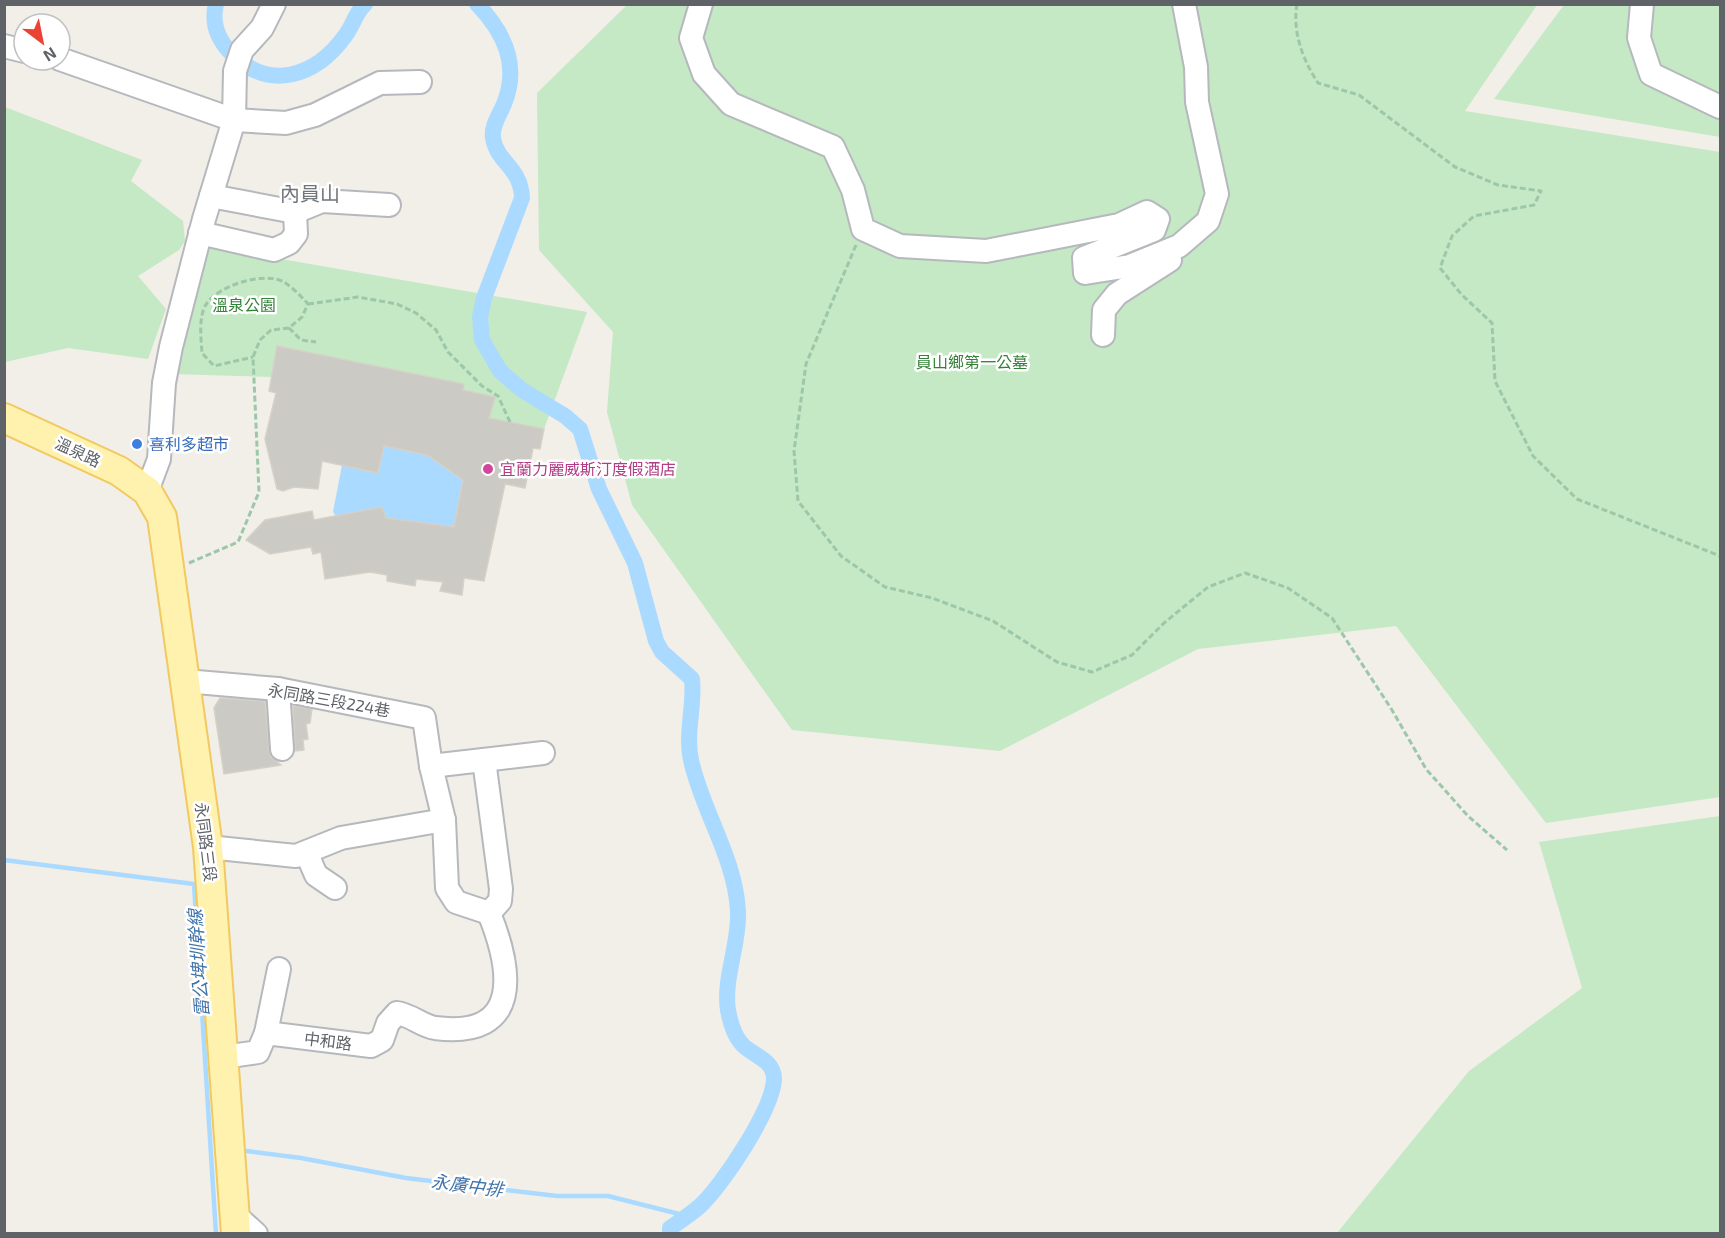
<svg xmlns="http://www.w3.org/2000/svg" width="1725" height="1238" viewBox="0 0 1725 1238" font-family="'Exo 2','Noto Sans TC',sans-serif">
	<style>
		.green { fill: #c5e8c5 }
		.water { fill: #aadaff }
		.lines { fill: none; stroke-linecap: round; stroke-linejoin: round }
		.stream { stroke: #aadaff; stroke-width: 4.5 }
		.canal { stroke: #aadaff; stroke-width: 16 }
		.building { fill: #cccac5; stroke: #d6d1c6; stroke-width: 1.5 }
		.minor-casing { stroke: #b5b8bc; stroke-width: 26 }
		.major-casing { stroke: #f2c960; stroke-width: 32 }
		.path { stroke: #9cc7a9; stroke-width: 3; stroke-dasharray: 6 3; stroke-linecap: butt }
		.minor { stroke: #fff; stroke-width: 22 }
		.major { stroke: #fff2af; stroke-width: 28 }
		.shop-dot { fill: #3f7fe0; stroke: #fff; stroke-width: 2 }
		.hotel-dot { fill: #d1479c; stroke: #fff; stroke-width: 2 }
		.labels { text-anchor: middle; stroke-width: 5; stroke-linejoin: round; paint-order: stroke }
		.park-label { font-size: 16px; fill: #348238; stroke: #fff }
		.shop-label { font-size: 16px; fill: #366cbe; stroke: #fff; text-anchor: start }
		.street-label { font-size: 16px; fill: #5f6368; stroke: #fff }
		.hotel-label { font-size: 16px; fill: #b23c85; stroke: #fff; text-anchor: start }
		.water-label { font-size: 18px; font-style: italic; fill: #4174aa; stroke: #fff }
		.quarter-label { font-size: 20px; fill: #70757a; stroke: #fff }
	</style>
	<rect width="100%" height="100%" fill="#f1efe8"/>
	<g class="green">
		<path d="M627 5H1537L1465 111 1720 152V797L1546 823 1396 626 1198 649 1000 751 792 730 632 505 607 412 613 332 539 250 537 93Z"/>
		<path d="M1564 5H1720V137L1494 99Z"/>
		<path d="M5 107 142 160 131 181 183 221 185 241 179 250 138 276 166 309 148 359 68 348 5 362Z"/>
		<path d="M206 246 587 312 544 429 489 418 494 397 278 346 272 377 173 374Z"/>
		<path d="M1720 816V1233H1337L1469 1071 1582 988 1539 842Z"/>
	</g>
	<path class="water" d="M384 446 427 455 463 480 454 527 336 516 333 512 342 465 377 473Z"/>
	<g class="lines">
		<g class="stream">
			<path d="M4 860 194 884 216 1234"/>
			<path d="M247 1151 301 1158 406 1178 557 1196H608L687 1216"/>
		</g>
		<g class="canal">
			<path d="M216 4C211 24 218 40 232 54 270 92 316 76 345 36 353 26 355 13 365 4"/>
			<path d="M477 4C504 32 520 65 504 104 500 114 491 126 493 138 497 163 521 167 522 198L484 298 480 317 482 340 500 371 522 390 565 416 580 429 599 489 635 563 656 641 662 652 692 679C695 705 685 734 691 760 702 811 735 857 738 911 740 942 723 979 728 1010 730 1021 733 1034 741 1043 750 1055 773 1058 774 1078 774 1108 722 1186 700 1206 691 1214 680 1221 670 1228V1234"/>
		</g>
	</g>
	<g class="building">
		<path d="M277 346 464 384 463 390 495 397 489 418 544 429 540 449 533 448 525 488 505 484 484 581 464 578 462 595 440 591 443 582 416 579 415 586 387 581V575L370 572 325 579 321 552 313 554 311 547 270 554 246 540 265 520 312 511 314 520 382 507 386 518 454 527 463 480 427 455 384 446 378 473 322 461 318 489 294 487 283 491 277 489 265 439 276 393 269 391Z"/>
		<path d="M220 698 265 701 269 750 271 757 281 765 224 774 214 708Z"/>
		<path d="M293 706 312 709 310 723 306 724 308 739 303 740 304 750 295 751Z"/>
	</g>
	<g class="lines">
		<g class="minor-casing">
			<g id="minor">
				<path d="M701 4 691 38 704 74 731 104 833 147 853 190 863 229 900 246 986 251 1119 225 1147 212 1158 219 1154 230 1084 258 1085 273 1130 266 1179 246 1208 221 1217 194 1197 102 1196 67 1184 4"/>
				<path d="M1642 4 1639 38 1651 74 1720 107"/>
				<path d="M4 46 24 51"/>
				<path d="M60 59 234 120 286 123 315 115 380 83 420 82"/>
				<path d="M211 196 295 212 322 201 389 205"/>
				<path d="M200 233 274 250 289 243 296 234 295 212"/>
				<path d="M1103 335 1104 310 1117 294 1170 260"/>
				<path d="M147 491 159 459 164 383 171 347 204 219 234 120 235 71 242 50 262 28 274 4"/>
				<path d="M185 681 278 689 424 718 431 766 444 820 447 888 456 902 489 913"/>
				<path d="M278 689 282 749"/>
				<path d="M484 760 501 889 500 901 489 913"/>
				<path d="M431 766 543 753"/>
				<path d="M208 847 296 856 341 838 444 820"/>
				<path d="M307 854 316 875 335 888"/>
				<path d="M266 1033 279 969"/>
				<path d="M223 1057 258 1052 266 1033 371 1046 382 1040 388 1023 397 1013C411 1015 422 1026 435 1028 523 1039 512 970 489 913"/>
				<path d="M234 1214 256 1234"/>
			</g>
		</g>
		<g class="major-casing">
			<path id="major" d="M4 418 119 471 147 491 162 517 208 847 236 1234"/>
		</g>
		<g class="path">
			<path d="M1297 4C1292 32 1303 60 1318 83L1359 95 1455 167 1498 185 1541 191 1534 205 1474 216 1452 236 1440 268 1462 295 1492 323 1495 381 1533 456 1577 499 1720 556"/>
			<path d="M856 245 806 364 794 451 798 501 841 556 885 587 932 598 993 621 1057 662 1092 672 1132 655 1164 623 1208 587 1245 573 1288 588 1332 618 1392 710 1426 769 1468 816 1507 850"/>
			<path d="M308 304 358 297 397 304 416 313 436 330 448 352 482 386 498 396 510 422"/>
			<path d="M289 328 301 340 316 342"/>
			<path d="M189 563 238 542 259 492 253 357 260 340 271 330 289 328 302 317 308 304C301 296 293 288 284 282 265 271 220 285 207 303 198 315 201 338 202 353L214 366 253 357"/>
		</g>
		<use href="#minor" class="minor"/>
		<use href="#major" class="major"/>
	</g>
	<circle class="shop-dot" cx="137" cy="444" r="6"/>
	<circle class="hotel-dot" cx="488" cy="469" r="6"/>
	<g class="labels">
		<g class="park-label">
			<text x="244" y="311">溫泉公園</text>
			<text x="972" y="368">員山鄉第一公墓</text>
		</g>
		<g class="shop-label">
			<text x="149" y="450">喜利多超市</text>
		</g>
		<g class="street-label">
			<text transform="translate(78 452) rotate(25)" y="6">溫泉路</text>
			<text transform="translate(329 700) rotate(10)" y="6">永同路三段224巷</text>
			<text transform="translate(206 842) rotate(83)" y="6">永同路三段</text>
			<text transform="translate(328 1041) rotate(7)" y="6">中和路</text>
		</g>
		<g class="hotel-label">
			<text x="500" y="475">宜蘭力麗威斯汀度假酒店</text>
		</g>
		<g class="water-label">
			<text transform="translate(199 963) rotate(-94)" y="6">雷公埤圳幹線</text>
			<text transform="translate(467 1186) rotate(7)" y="6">永廣中排</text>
		</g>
		<g class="quarter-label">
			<text x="310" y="201">內員山</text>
		</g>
	</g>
	<rect width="1725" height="1238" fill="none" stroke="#5f6368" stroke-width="12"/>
	<g transform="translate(42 42) rotate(148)"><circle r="28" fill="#ffffff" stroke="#bfc1c3" stroke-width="1.5"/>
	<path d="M0-4.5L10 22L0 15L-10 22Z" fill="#ea4335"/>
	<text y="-9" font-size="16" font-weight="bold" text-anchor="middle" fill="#5f6368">N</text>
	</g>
</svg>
